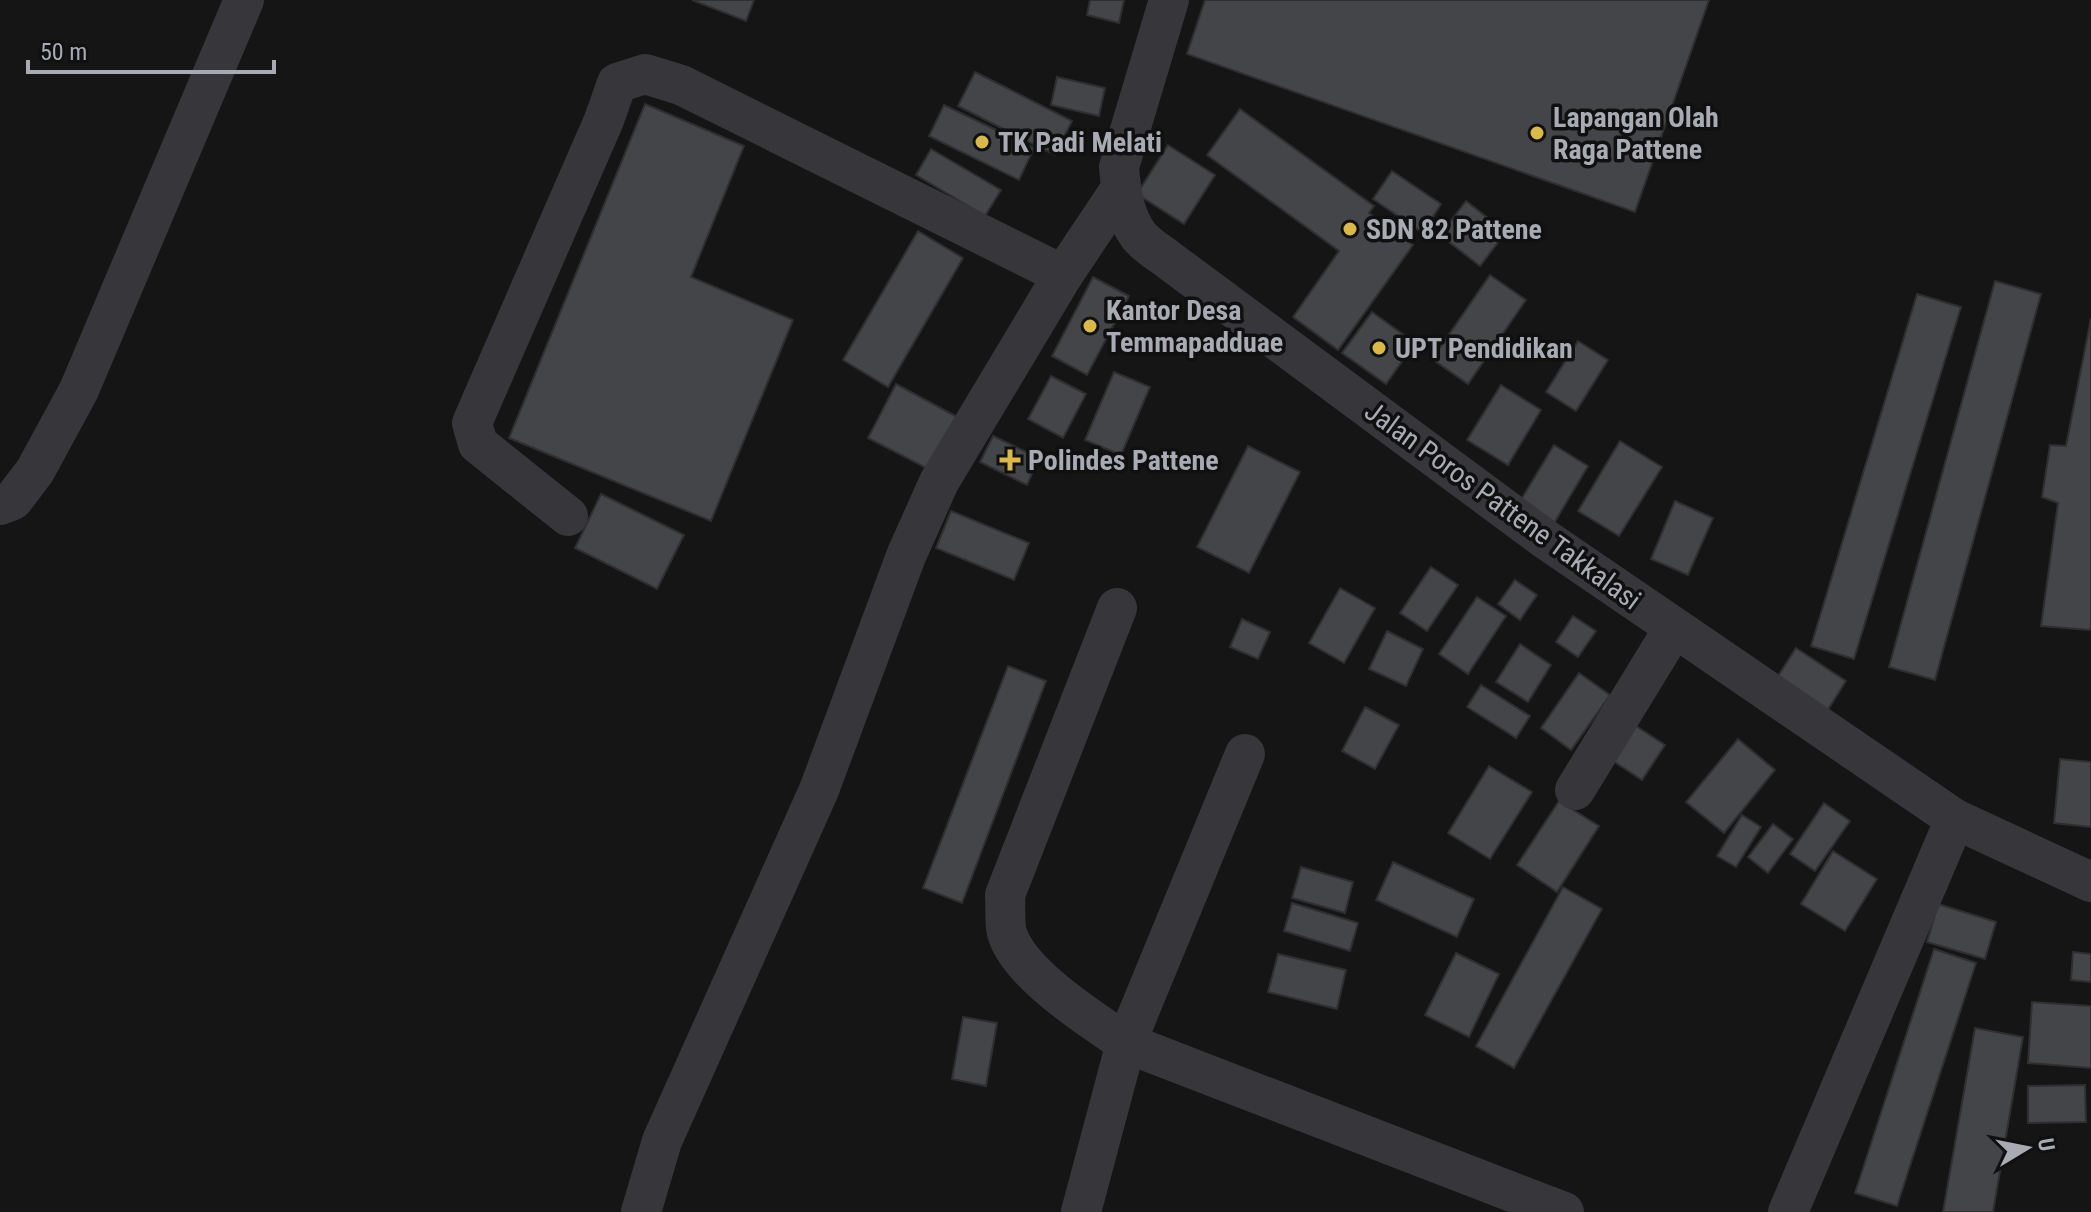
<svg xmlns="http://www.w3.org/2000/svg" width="2091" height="1212" viewBox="0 0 2091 1212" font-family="'Roboto Condensed',sans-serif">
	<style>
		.building { fill: #444548; stroke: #2f2f32; stroke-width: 2 }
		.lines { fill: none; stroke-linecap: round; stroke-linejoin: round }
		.minor { stroke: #36363b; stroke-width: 40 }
		.poi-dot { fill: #dab949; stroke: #101011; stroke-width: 3 }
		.labels { text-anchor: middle; stroke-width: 7; stroke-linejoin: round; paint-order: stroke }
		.poi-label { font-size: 28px; font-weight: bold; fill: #a8abb4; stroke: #101011; text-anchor: start }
		.street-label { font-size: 28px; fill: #a8abb4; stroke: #101011 }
	</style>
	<rect width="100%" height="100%" fill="#151516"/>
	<g class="building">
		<path d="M692 0H754L746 21Z"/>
		<path d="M1090 0H1124L1119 23 1087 15Z"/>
		<path d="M1205 0H1709L1635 212 1187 54Z"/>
		<path d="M975 72 1072 121 1055 155 958 106Z"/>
		<path d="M1057 77 1105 88 1099 116 1051 105Z"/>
		<path d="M645 104 744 146 691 277 793 320 711 521 509 438Z"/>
		<path d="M944 105 1034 148 1019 180 929 136Z"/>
		<path d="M1240 109 1374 206 1369 213 1413 245 1338 350 1293 317 1339 251 1207 155Z"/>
		<path d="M1168 145 1215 175 1184 224 1137 194Z"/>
		<path d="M931 149 1001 190 985 216 916 175Z"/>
		<path d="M1392 171 1441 204 1423 233 1373 199Z"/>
		<path d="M1466 201 1506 232 1480 266 1440 235Z"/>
		<path d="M918 231 963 258 888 387 843 360Z"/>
		<path d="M1490 275 1526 300 1468 384 1432 359Z"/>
		<path d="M1093 277 1129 296 1087 375 1052 356Z"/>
		<path d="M1995 281 2041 294 1935 680 1889 667Z"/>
		<path d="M1917 294 1961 307 1854 659 1811 646Z"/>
		<path d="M1372 312 1415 343 1386 384 1342 353Z"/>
		<path d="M2091 318V626L2090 630 2041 626 2058 503 2042 497 2050 445 2066 446Z"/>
		<path d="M1578 341 1608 360 1576 411 1546 392Z"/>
		<path d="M1114 372 1150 387 1121 455 1085 440Z"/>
		<path d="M1051 376 1086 394 1063 438 1028 419Z"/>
		<path d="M896 384 961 419 934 472 868 438Z"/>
		<path d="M1501 385 1541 410 1508 465 1467 440Z"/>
		<path d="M993 436 1039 458 1027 485 980 462Z"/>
		<path d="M1620 441 1662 467 1619 536 1578 511Z"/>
		<path d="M1554 445 1588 466 1553 525 1519 503Z"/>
		<path d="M1248 446 1300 472 1249 573 1197 547Z"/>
		<path d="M601 494 684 535 657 589 575 548Z"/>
		<path d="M1675 501 1713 518 1688 575 1651 559Z"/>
		<path d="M951 511 1029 543 1014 580 936 548Z"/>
		<path d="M1431 567 1458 585 1427 631 1400 613Z"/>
		<path d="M1515 580 1537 595 1520 620 1498 604Z"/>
		<path d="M1340 588 1375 608 1344 663 1309 643Z"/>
		<path d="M1477 597 1506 616 1468 674 1439 654Z"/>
		<path d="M1573 616 1596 631 1578 657 1556 642Z"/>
		<path d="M1242 619 1270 632 1258 659 1230 647Z"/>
		<path d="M1387 631 1423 649 1406 686 1369 669Z"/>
		<path d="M1520 644 1551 665 1528 702 1496 682Z"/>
		<path d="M1796 648 1846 681 1822 719 1771 687Z"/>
		<path d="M1008 666 1046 681 962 903 923 888Z"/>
		<path d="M1579 673 1610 695 1571 750 1541 728Z"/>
		<path d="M1481 685 1530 716 1516 738 1467 707Z"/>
		<path d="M1365 707 1399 725 1375 769 1342 751Z"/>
		<path d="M1630 722 1665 745 1642 780 1607 757Z"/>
		<path d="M1738 739 1775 770 1724 833 1686 802Z"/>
		<path d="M2060 759 2091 762V827L2054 823Z"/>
		<path d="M1489 766 1532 792 1490 859 1448 833Z"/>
		<path d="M1559 801 1599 826 1557 892 1517 865Z"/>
		<path d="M1824 803 1850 821 1815 871 1790 854Z"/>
		<path d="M1742 815 1761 827 1736 867 1717 856Z"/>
		<path d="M1773 824 1793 839 1768 873 1748 857Z"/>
		<path d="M1833 851 1877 879 1845 931 1801 904Z"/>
		<path d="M1393 862 1474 899 1457 937 1376 900Z"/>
		<path d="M1301 867 1353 882 1345 913 1292 898Z"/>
		<path d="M1563 887 1602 909 1514 1068 1476 1046Z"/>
		<path d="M1292 903 1358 923 1350 951 1284 931Z"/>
		<path d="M1938 904 1996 922 1985 959 1927 942Z"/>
		<path d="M1934 949 1976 963 1897 1206 1855 1193Z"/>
		<path d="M2073 952 2091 954V982L2071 980Z"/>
		<path d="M1456 953 1499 974 1469 1037 1425 1015Z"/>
		<path d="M1278 954 1346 970 1337 1009 1268 992Z"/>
		<path d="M2032 1002 2091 1006V1068L2028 1063Z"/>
		<path d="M963 1017 997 1023 986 1086 952 1079Z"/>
		<path d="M1975 1028 2023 1037 1993 1212H1943Z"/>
		<path d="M2085 1085 2086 1122 2028 1123V1086Z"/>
	</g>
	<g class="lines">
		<g class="minor">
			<path d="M1169 0 1119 167C1121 191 1124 216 1139 236 1147 246 1160 253 1170 261L1545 539 1955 819 2091 882"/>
			<path d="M0 505 13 500 35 471 79 390 244 0"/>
			<path d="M568 516 478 444 472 423 604 120 617 83 645 74 681 85 1063 275"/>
			<path d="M1245 754 1126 1043 1564 1212"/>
			<path d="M1575 790 1674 628"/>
			<path d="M641 1212 662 1141 819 790 906 556 939 482 1063 275 1120 190"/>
			<path d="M1081 1212 1126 1043C1091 1019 1019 974 1007 933 1004 922 1006 907 1005 895L1117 608"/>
			<path d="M1788 1212 1955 819"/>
		</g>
	</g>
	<g class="poi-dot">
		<circle cx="1537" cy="133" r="8"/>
		<circle cx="982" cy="142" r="8"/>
		<circle cx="1350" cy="229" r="8"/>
		<circle cx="1090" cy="326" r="8"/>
		<circle cx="1379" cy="348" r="8"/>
		<path d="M1006 448h8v8h8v8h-8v8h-8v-8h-8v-8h8z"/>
	</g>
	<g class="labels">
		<g class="poi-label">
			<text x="1553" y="127">Lapangan Olah<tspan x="1553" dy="32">Raga Pattene</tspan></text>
			<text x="998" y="152">TK Padi Melati</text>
			<text x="1366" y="239">SDN 82 Pattene</text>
			<text x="1106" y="320">Kantor Desa<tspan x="1106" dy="32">Temmapadduae</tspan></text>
			<text x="1395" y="358">UPT Pendidikan</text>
			<text x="1028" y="470">Polindes Pattene</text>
		</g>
		<g class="street-label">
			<text transform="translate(1503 505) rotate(36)" y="10">Jalan Poros Pattene Takkalasi</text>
		</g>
	</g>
	<g transform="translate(2027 1148) rotate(80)" stroke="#101011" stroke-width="6" paint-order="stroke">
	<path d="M0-6L14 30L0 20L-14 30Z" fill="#a8abb4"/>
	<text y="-12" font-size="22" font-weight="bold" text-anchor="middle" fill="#a8abb4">U</text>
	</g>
	<path d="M28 60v12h246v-12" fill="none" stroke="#a8abb4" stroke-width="4"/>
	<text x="40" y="60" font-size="24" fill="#a8abb4" stroke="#101011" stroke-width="6" paint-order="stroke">50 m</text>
</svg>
